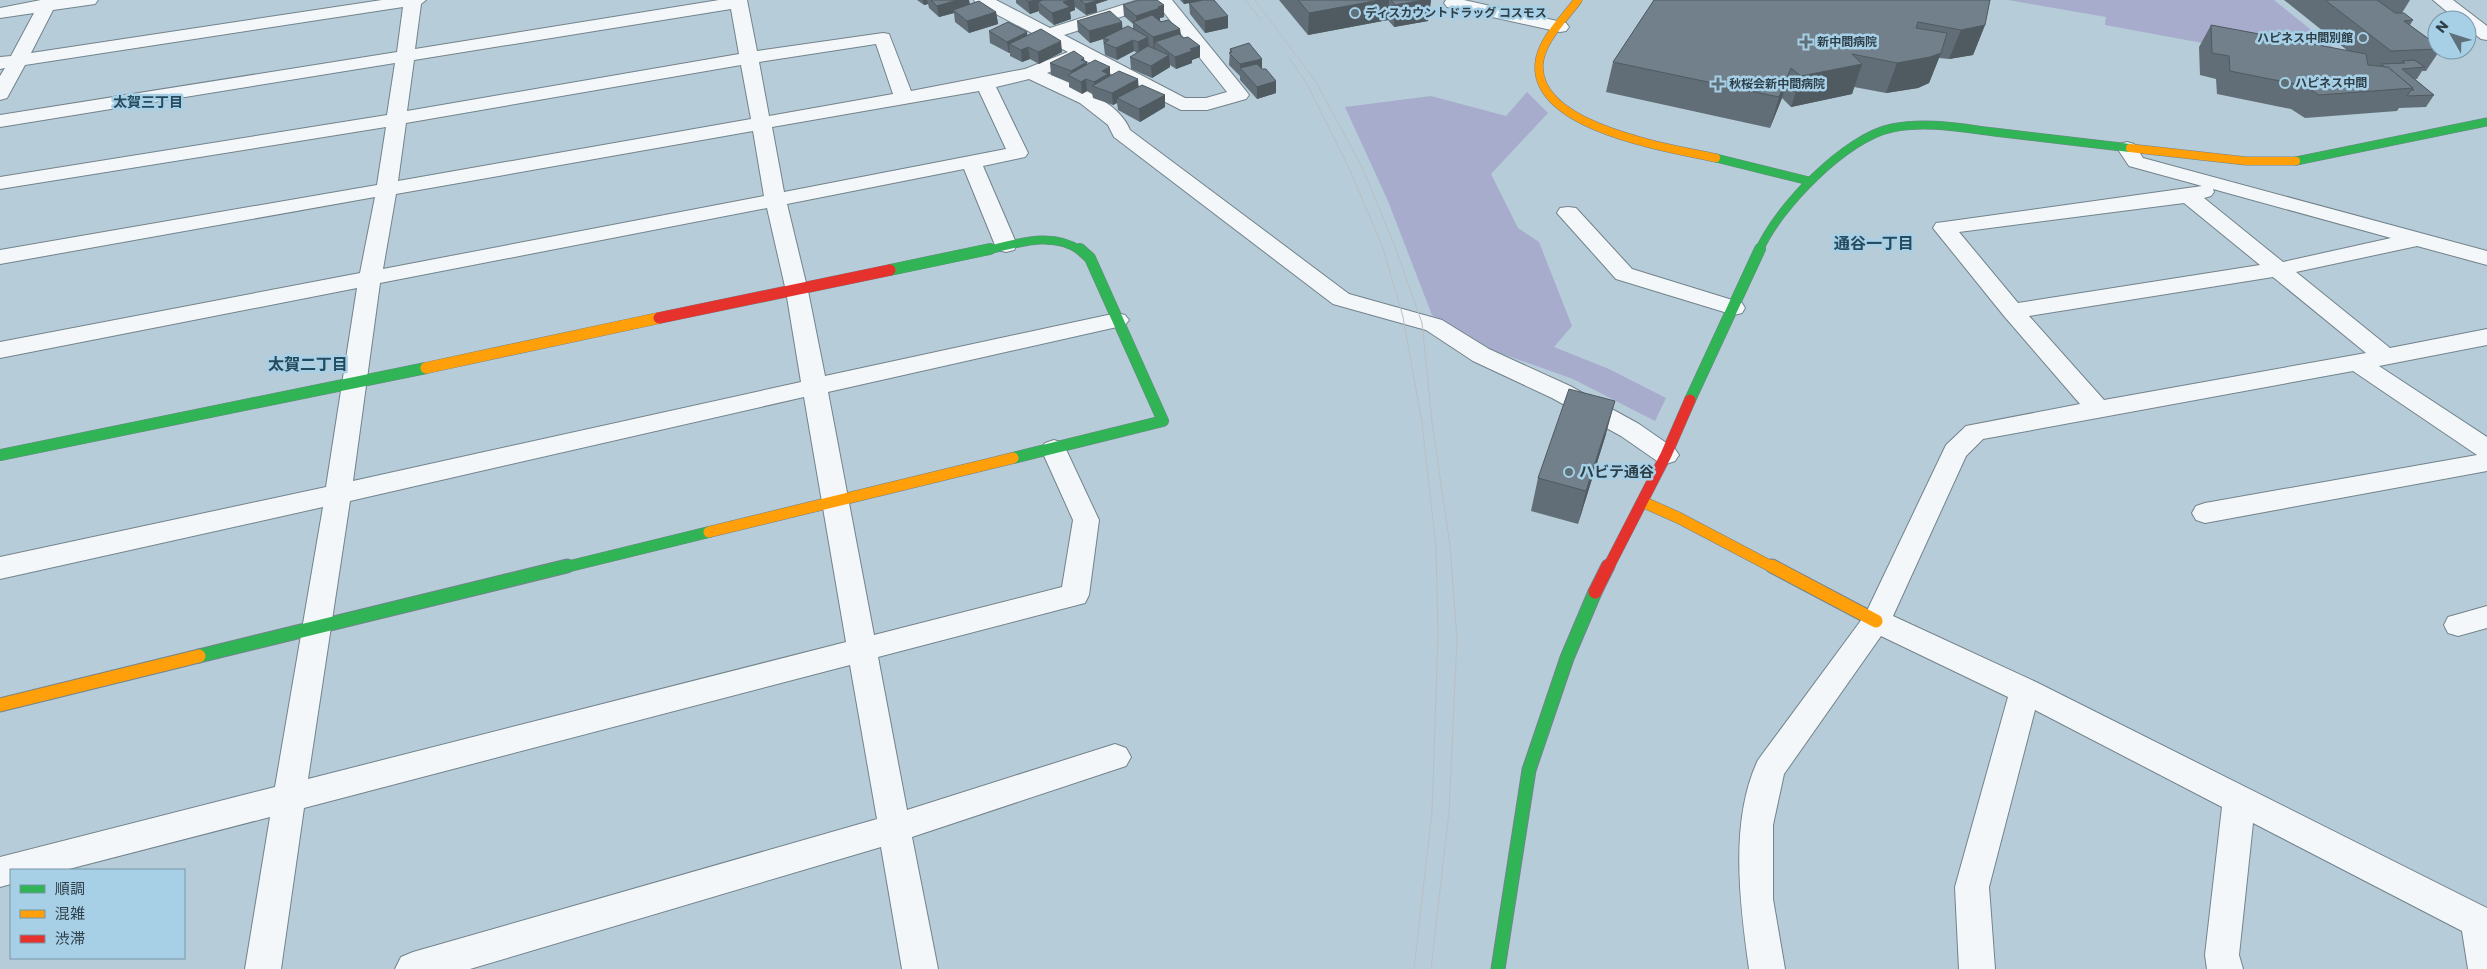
<svg xmlns="http://www.w3.org/2000/svg" width="2487" height="969" viewBox="0 0 2487 969" font-family="Poppins,'Noto Sans JP',sans-serif">
	<style>
		.green { fill: #a7accc }
		.lines { fill: none; stroke-linecap: round; stroke-linejoin: round }
		.street-casing { stroke: #72838c; stroke-width: 2 }
		.fast-far2-casing { stroke: #72838c; stroke-width: 9 }
		.fast-far1-casing { stroke: #72838c; stroke-width: 12 }
		.fast-casing { stroke: #72838c; stroke-width: 15 }
		.slow-far2-casing { stroke: #72838c; stroke-width: 9 }
		.slow-far1-casing { stroke: #72838c; stroke-width: 12 }
		.slow-casing { stroke: #72838c; stroke-width: 15 }
		.jam-far1-casing { stroke: #72838c; stroke-width: 12 }
		.jam-casing { stroke: #72838c; stroke-width: 15 }
		.street { fill: #f4f7f9; fill-rule: evenodd }
		.fast-far2 { stroke: #30b455; stroke-width: 8 }
		.fast-far1 { stroke: #30b455; stroke-width: 11 }
		.fast { stroke: #30b455; stroke-width: 13 }
		.slow-far2 { stroke: #ff9f0a; stroke-width: 8 }
		.slow-far1 { stroke: #ff9f0a; stroke-width: 11 }
		.slow { stroke: #ff9f0a; stroke-width: 13 }
		.jam-far1 { stroke: #e5322d; stroke-width: 11 }
		.jam { stroke: #e5322d; stroke-width: 13 }
		.tram { stroke: #b9bfc2; stroke-width: 1 }
		.wall { fill: #616e77 }
		.shaded-wall { fill: #4f5a61 }
		.building { fill: #71808a; stroke: #4f5a61 }
		.poi-dot { fill: #5e707a; stroke: #a7d0e7; stroke-width: 2 }
		.labels { text-anchor: middle; stroke-width: 5; stroke-linejoin: round; paint-order: stroke }
		.far-poi-label { font-size: 12px; font-weight: bold; fill: #2e3f48; stroke: #a7d0e7; text-anchor: start }
		.far-neighbourhood-label { font-size: 14px; font-weight: bold; fill: #244a5e; stroke: #a7d0e7 }
		.poi-label { font-size: 15px; font-weight: bold; fill: #2e3f48; stroke: #a7d0e7; text-anchor: start }
		.neighbourhood-label { font-size: 16px; font-weight: bold; fill: #244a5e; stroke: #a7d0e7 }
	</style>
	<rect width="100%" height="100%" fill="#b6ccd8"/>
	<g class="green">
		<path d="M2008 0H2274L2365 73 2105 25 2106 17Z"/>
		<path d="M1527 92 1548 113 1491 174 1518 228 1539 242 1572 326 1554 347 1609 369 1666 398 1655 421 1573 379 1483 347 1432 315 1388 201 1345 107 1431 96 1506 116Z"/>
	</g>
	<g class="lines">
		<g class="street-casing">
			<g id="street">
				<path d="M41 0H98L95 4 53 10 31 53 382 0H426L421 4 415 49 719 0H747L757 51 883 33 889 34 911 91 1025 69 1068 52 977 4 974 0H996L1050 28 1138 0H1172L1246 91 1249 95 1246 99 1207 110H1181L1082 59 1047 73C1073 85 1119 101 1130 130L1349 294 1442 320 1489 349 1570 386 1639 424 1675 449 1679 455 1675 461 1666 464 1657 461 1621 436 1552 398 1473 361 1426 330 1333 304 1114 137 1108 125 1080 103 1029 79 996 87 1028 153 1025 157 983 166 1017 245 1014 250 1006 252 998 250 995 245 964 169 787 204 808 291 825 376 1117 313 1125 315 1129 320 1125 325 1117 327 828 392 874 635 1062 587 1073 520 1041 449 1045 443 1054 440 1063 443 1099 520 1089 595 1085 603 878 657 907 810 1115 744 1126 748 1131 757 1126 766 912 837 938 969H902L881 847 470 969H395L401 957 413 952 877 819 850 665 304 808 281 969H245L270 817 65 870H11V884L0 887V857L275 787 323 507 0 579V557L326 487 357 288 0 358V342L360 273 375 197 0 264V250L377 185 386 127 0 189V177L387 115 395 63 0 127V115L397 52 403 7 25 65 7 98 0 100V76L5 68 0 69V57L11 56 34 13 0 18V8ZM1158 5 1227 92 1206 98H1185L1064 35ZM731 9 739 54 407 111 414 60ZM876 44 893 94 769 116 759 62ZM741 65 751 119 398 181 406 123ZM979 91 1006 149 784 192 772 127ZM753 131 764 196 383 269 396 194ZM767 208 786 291 801 382 353 481 380 283ZM804 397 846 642 308 779 350 501Z"/>
				<path d="M1446 0H1464L1566 23 1569 27 1566 31 1560 32 1447 7 1444 3Z"/>
				<path d="M2433 0H2453L2487 26V40L2481 39 2467 28V20H2457Z"/>
				<path d="M2127 142 2134 144 2143 158 2487 251V265L2417 246 2296 272 2390 348 2487 329V345L2379 366 2487 437V471L2205 523 2196 520 2192 513 2196 506 2205 503 2477 455 2353 371 1983 439 1966 456 1893 616 2036 682 2487 908V969H2468L2462 931 2253 823 2239 955 2243 969H2207L2205 955 2222 807 2035 710 1989 887 1995 969H1959L1955 887 2008 697 1881 636 1784 774 1773 825V899L1785 969H1749C1740 904 1729 821 1758 760L1865 615 1946 445 1966 426 2080 404 2004 316 1933 228 1936 223 1944 222 2202 186 2129 166 2117 148 2120 144ZM2213 189 2391 238 2283 262 2204 198 2211 196 2214 192ZM2184 203 2260 265 2018 303 1959 232ZM2273 277 2366 353 2104 400 2029 316Z"/>
				<path d="M1568 207 1576 208 1632 269 1742 303 1745 308 1742 313 1734 315 1616 279 1557 213 1560 208Z"/>
				<path d="M2487 606V628L2458 636 2448 633 2444 625 2448 617Z"/>
			</g>
		</g>
		<g class="fast-far2-casing">
			<g id="fast-far2">
				<path d="M1716 158 1809 181"/>
				<path d="M2296 161 2487 122"/>
				<path d="M984 251C1016 244 1052 230 1081 251"/>
				<path d="M1759 251C1777 208 1846 137 1892 128 1926 121 1961 128 1994 132 2040 137 2085 143 2130 148"/>
			</g>
		</g>
		<g class="fast-far1-casing">
			<g id="fast-far1">
				<path d="M890 270 990 249"/>
				<path d="M1690 400 1760 249"/>
				<path d="M0 455 426 368"/>
				<path d="M1013 458 1163 421 1090 258 1080 249"/>
				<path d="M562 568 709 532"/>
			</g>
		</g>
		<g class="fast-casing">
			<g id="fast">
				<path d="M199 656 567 566"/>
				<path d="M1498 969 1529 770 1567 658 1595 592"/>
			</g>
		</g>
		<g class="slow-far2-casing">
			<g id="slow-far2">
				<path d="M1578 0C1565 18 1540 41 1539 65 1536 128 1670 148 1716 158"/>
				<path d="M2130 148 2246 161H2296"/>
			</g>
		</g>
		<g class="slow-far1-casing">
			<g id="slow-far1">
				<path d="M426 368 659 318"/>
				<path d="M1643 502 1679 518 1774 568"/>
				<path d="M709 532 1013 458"/>
			</g>
		</g>
		<g class="slow-casing">
			<g id="slow">
				<path d="M1772 566 1876 621"/>
				<path d="M0 705 199 656"/>
			</g>
		</g>
		<g class="jam-far1-casing">
			<g id="jam-far1">
				<path d="M659 318 890 270"/>
				<path d="M1608 568 1666 455 1690 400"/>
			</g>
		</g>
		<g class="jam-casing">
			<path id="jam" d="M1595 592 1608 566"/>
		</g>
		<use href="#street" class="street"/>
		<use href="#fast-far2" class="fast-far2"/>
		<use href="#fast-far1" class="fast-far1"/>
		<use href="#fast" class="fast"/>
		<use href="#slow-far2" class="slow-far2"/>
		<use href="#slow-far1" class="slow-far1"/>
		<use href="#slow" class="slow"/>
		<use href="#jam-far1" class="jam-far1"/>
		<use href="#jam" class="jam"/>
		<g class="tram">
			<path d="M1245 0 1261 20"/>
			<path d="M1255 0 1316 82 1362 167 1394 244 1422 323 1432 422 1450 546 1457 639 1449 812 1431 969"/>
			<path d="M1289 58 1306 82 1350 170 1383 248 1403 317 1422 423 1436 547 1438 634 1432 812 1414 969"/>
		</g>
	</g>
	<g class="wall">
		<path d="M917 0H969L970 5 996 12 998 24 969 33 955 22 954 13 939 17 929 8 928 4 924 5Z"/>
		<path d="M1016 0H1108L1096 4 1097 12 1086 15 1075 7V10L1070 12 1071 19 1054 25 1039 13V11L1030 14 1016 3Z"/>
		<path d="M1180 0H1214L1228 28 1205 33 1190 14 1189 3 1184 4Z"/>
		<path d="M1279 0H1431L1428 21 1394 27 1388 20 1308 35Z"/>
		<path d="M1654 0 1985 25 1973 55 1949 59 1939 58 1929 83 1918 88 1886 93 1854 87 1852 94 1791 107 1782 98 1770 128 1606 92 1613 62Z"/>
		<path d="M2284 0H2410L2402 13 2413 20 2410 25 2437 45V50H2440L2426 71H2422L2417 79H2415L2434 95 2426 107 2399 108 2397 111 2305 118 2291 109 2217 94 2216 79 2200 75 2199 47 2211 25 2348 51Z"/>
		<path d="M1123 5H1164V17L1160 18V20H1159L1180 29 1181 36 1183 38 1200 46V57L1192 60V63L1176 69 1170 65V67L1152 78 1131 69 1130 57 1137 53 1134 51 1117 60 1105 55 1103 39 1090 43 1078 32 1077 21 1123 28 1133 29V24L1124 16Z"/>
		<path d="M989 31 1027 36 1062 52 1039 64 1030 59 1022 62 1010 56V53H1009L990 43Z"/>
		<path d="M1230 49 1262 59V69L1276 93 1257 99 1240 80V76L1229 65Z"/>
		<path d="M1084 61 1087 65 1110 67V76L1165 95V107L1140 122 1118 110 1117 103 1113 105 1093 98 1092 93 1087 91 1082 94 1069 87V82L1051 75 1050 63Z"/>
		<path d="M1606 434 1578 524 1531 511 1538 478Z"/>
	</g>
	<g class="shaded-wall">
		<path d="M923 0H927L928 4 924 5Z"/>
		<path d="M957 0H969L970 8 953 10 954 13 939 17 937 6Z"/>
		<path d="M1036 0H1054L1038 2 1039 11 1030 14 1028 2Z"/>
		<path d="M1070 0H1074L1075 10 1070 12 1071 19 1054 25 1052 13 1063 2Z"/>
		<path d="M1089 0H1108L1096 4 1097 12 1086 15 1085 4Z"/>
		<path d="M1183 0H1205L1184 4Z"/>
		<path d="M1380 0H1389L1388 20 1308 35 1309 13Z"/>
		<path d="M1424 0H1431L1428 21 1394 27 1395 5Z"/>
		<path d="M1164 5V17L1160 18V20L1139 26 1136 25V16Z"/>
		<path d="M996 12 998 24 969 33 967 21Z"/>
		<path d="M1228 16V28L1205 33V21Z"/>
		<path d="M1122 22 1123 34 1103 38V39L1090 43 1089 31Z"/>
		<path d="M1985 25 1973 55 1949 59 1961 30Z"/>
		<path d="M1180 29 1181 40 1155 42V49H1154L1153 37Z"/>
		<path d="M1027 32 1028 43 1009 44 1010 53H1009L1007 42Z"/>
		<path d="M1148 37 1149 48 1139 54 1138 42Z"/>
		<path d="M1133 40 1134 51 1117 60 1116 48Z"/>
		<path d="M1061 41 1062 52 1039 64 1038 52Z"/>
		<path d="M1200 46V57L1192 60V63L1176 69 1175 57 1190 49Z"/>
		<path d="M1028 47 1030 59 1022 62 1021 50Z"/>
		<path d="M1941 53 1929 83 1918 88 1886 93 1897 63Z"/>
		<path d="M1169 55 1170 67 1152 78 1151 66Z"/>
		<path d="M1084 58 1085 64 1087 62 1088 74 1072 77 1071 71 1081 60Z"/>
		<path d="M1262 59V71L1240 68V64Z"/>
		<path d="M1862 64 1852 94 1791 107 1801 76Z"/>
		<path d="M1110 67V79L1094 86V82L1102 71Z"/>
		<path d="M1791 68 1782 98 1770 128 1779 97Z"/>
		<path d="M1086 79 1087 91 1082 94 1081 82Z"/>
		<path d="M1138 79 1139 91 1117 98V103L1113 105 1112 93Z"/>
		<path d="M1276 81V93L1257 99V87Z"/>
		<path d="M1165 95V107L1140 122 1139 109Z"/>
		<path d="M1615 401 1606 434 1578 524 1586 491Z"/>
	</g>
	<g class="building">
		<path d="M931 0H957L937 6Z"/>
		<path d="M1026 0H1036L1028 2Z"/>
		<path d="M1043 0H1070L1063 2 1070 7 1052 13 1038 2Z"/>
		<path d="M1080 0H1095L1096 1 1085 4Z"/>
		<path d="M1139 0H1157L1164 5 1158 7 1160 8 1136 16 1123 5Z"/>
		<path d="M1203 0H1214L1228 16 1205 21 1189 3Z"/>
		<path d="M1298 0H1380L1309 13Z"/>
		<path d="M1391 0H1424L1395 5Z"/>
		<path d="M1654 0H1990L1985 25 1961 30 1918 22 1916 28 1947 33 1941 53 1930 57 1897 63 1852 54 1862 64 1801 76 1791 68 1779 97 1613 62Z"/>
		<path d="M2325 0H2377L2395 13H2404L2413 20 2404 21 2437 45V49L2391 51Z"/>
		<path d="M979 1 996 12 967 21 953 10Z"/>
		<path d="M1110 11 1122 22 1089 31 1077 21Z"/>
		<path d="M1152 15 1161 22 1168 20 1180 29 1153 37 1133 22Z"/>
		<path d="M1008 22 1027 32 1007 42 989 31Z"/>
		<path d="M2211 25 2366 54 2368 65 2388 67 2413 88 2319 95 2305 86 2230 71 2229 56 2212 53Z"/>
		<path d="M1128 26 1148 37 1138 42 1133 40 1116 48 1104 43 1109 40 1103 38Z"/>
		<path d="M1041 29 1061 41 1038 52 1028 47 1021 50 1009 44Z"/>
		<path d="M1179 34 1183 38 1188 37 1200 46 1190 49 1192 51 1175 57 1155 42Z"/>
		<path d="M1249 43 1262 59 1240 64 1229 53 1232 52 1230 49Z"/>
		<path d="M1148 46 1169 55 1151 66 1130 57Z"/>
		<path d="M1074 51 1084 58 1081 60 1087 62 1071 71 1050 63Z"/>
		<path d="M1095 60 1110 67 1102 71 1108 74 1094 82 1086 79 1081 82 1068 75Z"/>
		<path d="M2414 60 2425 67 2402 69 2434 95 2407 96 2411 90H2414L2412 89 2413 88 2388 67H2385L2381 64 2405 63 2402 61Z"/>
		<path d="M1257 64 1262 69H1266L1276 81 1257 87 1240 68Z"/>
		<path d="M1119 71 1138 79 1112 93 1092 86Z"/>
		<path d="M1142 85 1165 95 1139 109 1117 98Z"/>
		<path d="M1569 389 1615 401 1586 491 1538 478Z"/>
	</g>
	<g class="poi-dot">
		<circle cx="1355" cy="13" r="5"/>
		<circle cx="2363" cy="38" r="5"/>
		<path d="M1803.5 34.5h5v5h5v5h-5v5h-5v-5h-5v-5h5z"/>
		<circle cx="2285" cy="83" r="5"/>
		<path d="M1715.5 76.5h5v5h5v5h-5v5h-5v-5h-5v-5h5z"/>
		<circle cx="1569" cy="472" r="5"/>
	</g>
	<g class="labels">
		<g class="far-poi-label">
			<text x="1365" y="17">ディスカウントドラッグ コスモス</text>
			<text x="2353" y="42" text-anchor="end">ハピネス中間別館</text>
			<text x="1817" y="46">新中間病院</text>
			<text x="2295" y="87">ハピネス中間</text>
			<text x="1729" y="88">秋桜会新中間病院</text>
		</g>
		<g class="far-neighbourhood-label">
			<text x="148" y="107">太賀三丁目</text>
		</g>
		<g class="poi-label">
			<text x="1579" y="477">ハビテ通谷</text>
		</g>
		<g class="neighbourhood-label">
			<text x="1874" y="249">通谷一丁目</text>
			<text x="308" y="370">太賀二丁目</text>
		</g>
	</g>
	<rect x="10" y="869" width="175" height="90" fill="#a7d0e7" stroke="#7796a7"/>
	<rect x="20" y="885" width="25" height="8" fill="#30b455" stroke="#7796a7"/>
	<text x="55" y="894" font-size="15" fill="#2e3f48">順調</text>
	<rect x="20" y="910" width="25" height="8" fill="#ff9f0a" stroke="#7796a7"/>
	<text x="55" y="919" font-size="15" fill="#2e3f48">混雑</text>
	<rect x="20" y="935" width="25" height="8" fill="#e5322d" stroke="#7796a7"/>
	<text x="55" y="944" font-size="15" fill="#2e3f48">渋滞</text>
	<g transform="translate(2452 35) rotate(309)"><circle r="24" fill="#a7d0e7" stroke="#7796a7"/>
	<path d="M0-4L9 19L0 12L-9 19Z" fill="#5e707a"/>
	<text y="-8" font-size="14" font-weight="bold" text-anchor="middle" fill="#2e3f48">N</text>
	</g>
</svg>
